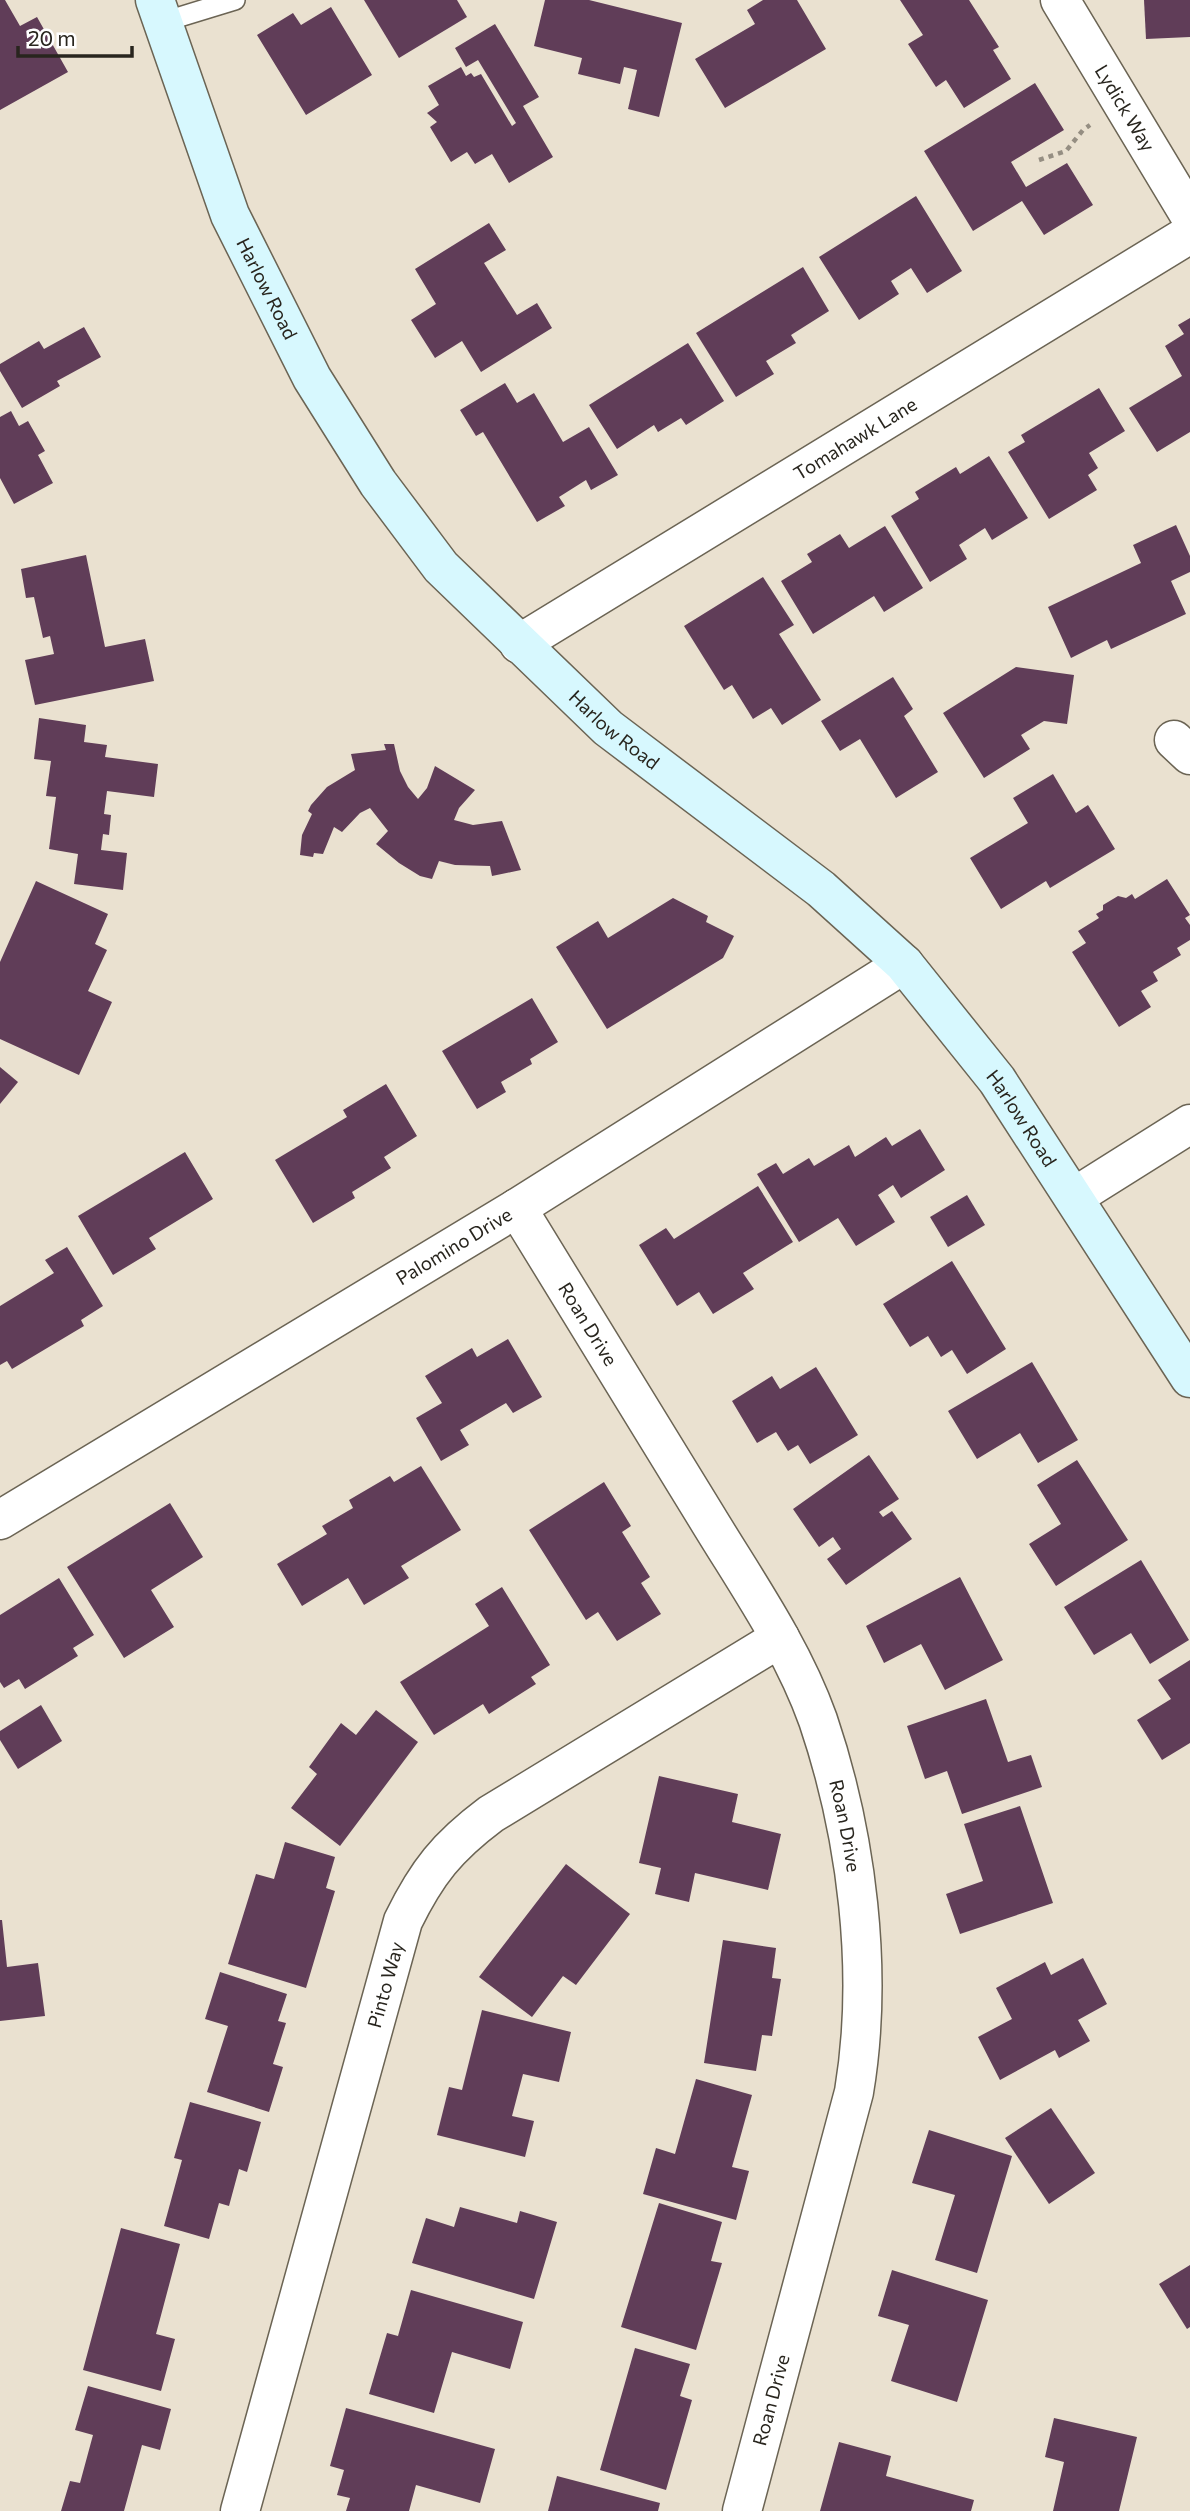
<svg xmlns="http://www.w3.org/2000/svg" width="1190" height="2511" viewBox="0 0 1190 2511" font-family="Commissioner,sans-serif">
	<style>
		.building { fill: #603d58 }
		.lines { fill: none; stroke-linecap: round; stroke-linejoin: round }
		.service-casing { stroke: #6b6454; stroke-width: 22 }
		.minor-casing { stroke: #6b6454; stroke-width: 41 }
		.secondary-casing { stroke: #6b6454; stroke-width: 41 }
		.path { stroke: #958e82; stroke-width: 4.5; stroke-dasharray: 5 5; stroke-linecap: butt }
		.service { stroke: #fff; stroke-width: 19 }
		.minor { stroke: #fff; stroke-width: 38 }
		.secondary { stroke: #d7f8fe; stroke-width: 38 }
		.labels { text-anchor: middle; stroke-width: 7; stroke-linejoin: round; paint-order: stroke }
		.street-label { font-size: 19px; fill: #28251e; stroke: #fff }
	</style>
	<rect width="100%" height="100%" fill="#eae1d0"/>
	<g class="building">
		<path d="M0 0H5L20 26 37 17 68 72 0 110Z"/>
		<path d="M364 0H457L467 17 399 58Z"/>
		<path d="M545 0H589L682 23 659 117 628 109 637 70 624 67 620 84 578 74 582 58 534 46Z"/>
		<path d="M763 0H797L826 49 725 108 695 59 755 24 747 10Z"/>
		<path d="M900 0H969L999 47 993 50 1011 79 964 108 946 80 936 87 908 44 923 35Z"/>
		<path d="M1144 0H1190V37L1146 39Z"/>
		<path d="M331 7 372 75 306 115 257 35 293 13 301 25Z"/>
		<path d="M495 24 539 97 523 106 553 157 509 183 492 154 475 164 467 152 451 162 430 127 437 122 427 113 439 105 428 86 461 67 466 76 471 73 474 77 481 74 512 126 516 123 478 60 466 67 455 48Z"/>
		<path d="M1035 83 1064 130 1011 162 1026 187 1067 163 1093 205 1044 235 1022 201 973 231 924 151Z"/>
		<path d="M916 196 962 271 927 293 911 268 891 281 899 294 859 320 819 257Z"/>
		<path d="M489 223 506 250 484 263 517 315 537 303 552 328 481 372 462 341 435 358 411 320 436 304 415 269Z"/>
		<path d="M803 267 829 311 791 335 796 343 766 361 774 374 736 397 696 333Z"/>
		<path d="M1190 318V432L1157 452 1129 408 1182 376 1165 346 1184 334 1178 325Z"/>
		<path d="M84 327 101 357 57 381 60 386 22 408 0 371V364L39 341 44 349Z"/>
		<path d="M688 343 724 401 686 425 681 418 658 432 654 425 617 449 589 405Z"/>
		<path d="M505 383 517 403 534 393 563 442 589 427 618 475 591 490 586 480 559 497 565 506 537 522 483 432 476 436 460 410Z"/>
		<path d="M1099 388 1125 431 1089 453 1098 468 1088 475 1097 490 1049 519 1008 452 1025 442 1021 435Z"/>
		<path d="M11 411 19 426 28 421 45 451 38 455 53 483 14 504 0 478V417Z"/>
		<path d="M989 456 1028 518 992 540 985 528 959 545 967 559 930 582 891 516 919 499 915 492 956 467 960 474Z"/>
		<path d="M1176 525 1190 556V572L1171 581 1186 614 1111 649 1107 640 1071 658 1048 607 1141 563 1133 545Z"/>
		<path d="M885 526 923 588 884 612 874 596 813 634 781 581 812 562 807 554 840 534 849 548Z"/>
		<path d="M86 555 105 647 145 639 154 681 35 705 25 660 54 654 50 636 43 638 34 597 26 598 21 569Z"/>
		<path d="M763 577 794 625 779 634 821 700 782 725 771 708 753 719 732 685 724 690 684 626Z"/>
		<path d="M1016 667 1074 675 1067 724 1044 721 1021 735 1030 749 984 778 943 713Z"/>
		<path d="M893 677 913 709 904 716 938 772 896 798 860 739 840 751 821 721Z"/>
		<path d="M39 718 86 725 84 742 107 745 105 757 158 764 154 797 107 791 104 814 111 815 109 835 103 834 101 850 127 853 123 890 74 884 78 854 49 849 56 797 46 796 51 761 34 759Z"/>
		<path d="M384 744H394L400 771 408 787 418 799 427 788 435 766 475 790 459 808 454 820 473 825 502 821 521 870 492 876 490 866 455 865 439 861 432 879 420 876 399 863 376 844 388 831 370 808 360 813 342 832 334 827 323 854 314 853 313 857 300 855 302 835 312 814 308 811 311 805 327 787 355 770 351 754 386 750Z"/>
		<path d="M1053 774 1076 813 1088 805 1115 849 1050 888 1046 881 1001 909 970 858 1028 823 1013 798Z"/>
		<path d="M1167 879 1190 915 1185 918 1190 925V940L1177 948 1181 955 1153 972 1158 981 1141 991 1151 1007 1119 1027 1072 952 1086 943 1078 931 1099 918 1096 914 1103 910V905L1118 896 1126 898 1132 894 1135 899Z"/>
		<path d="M36 881 108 914 95 944 107 950 88 991 112 1002 79 1075 0 1039V962Z"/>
		<path d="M673 898 708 916 706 922 734 936 723 958 607 1029 556 947 598 921 608 938Z"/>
		<path d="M532 998 558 1042 530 1059 532 1064 501 1082 506 1092 477 1109 442 1051Z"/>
		<path d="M0 1067 18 1082 0 1104Z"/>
		<path d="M386 1084 417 1136 384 1157 391 1168 352 1192 355 1198 313 1223 275 1160 347 1117 343 1110Z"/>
		<path d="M920 1129 945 1170 901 1198 893 1185 878 1195 895 1222 856 1246 838 1218 799 1242 757 1174 776 1163 783 1174 809 1158 814 1166 849 1145 855 1157 886 1137 892 1146Z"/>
		<path d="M185 1152 213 1199 149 1238 156 1249 113 1275 78 1216Z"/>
		<path d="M758 1186 793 1242 743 1273 754 1289 713 1314 699 1292 677 1306 639 1245 666 1228 674 1239Z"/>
		<path d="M967 1195 985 1225 948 1247 930 1217Z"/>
		<path d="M67 1247 103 1306 81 1320 84 1326 12 1369 7 1361 0 1365V1306L54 1273 45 1260Z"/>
		<path d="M952 1261 1006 1349 967 1374 952 1350 941 1357 928 1336 910 1347 883 1304Z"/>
		<path d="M508 1339 542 1397 513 1413 506 1403 460 1430 469 1445 441 1461 416 1418 442 1403 425 1376 472 1348 477 1357Z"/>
		<path d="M1032 1362 1078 1440 1038 1463 1020 1433 977 1459 948 1411Z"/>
		<path d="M816 1367 858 1435 810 1464 798 1445 788 1451 776 1432 757 1443 732 1401 772 1376 780 1389Z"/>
		<path d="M869 1455 899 1499 879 1512 883 1517 892 1511 912 1539 846 1585 827 1559 841 1549 833 1537 819 1547 793 1509Z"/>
		<path d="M1077 1460 1128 1540 1056 1586 1029 1544 1061 1524 1037 1485Z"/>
		<path d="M421 1466 461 1530 401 1566 409 1578 364 1605 348 1578 302 1606 277 1564 327 1534 322 1526 353 1508 349 1500 390 1476 394 1482Z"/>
		<path d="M604 1482 631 1526 622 1532 650 1577 641 1583 661 1614 617 1641 598 1612 586 1620 529 1530Z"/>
		<path d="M170 1503 203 1557 151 1590 174 1627 124 1658 67 1567Z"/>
		<path d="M1141 1560 1189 1640 1150 1664 1131 1633 1094 1655 1064 1607Z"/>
		<path d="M960 1577 1003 1660 945 1690 921 1644 884 1663 866 1626Z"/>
		<path d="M59 1578 94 1635 73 1648 78 1656 25 1689 19 1679 4 1688 0 1682V1615Z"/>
		<path d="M502 1587 550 1665 531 1677 536 1684 489 1714 483 1704 434 1735 400 1682 489 1626 475 1604Z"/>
		<path d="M1190 1660V1743L1162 1760 1137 1720 1171 1699 1158 1680Z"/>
		<path d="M986 1699 1008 1762 1031 1755 1042 1787 962 1814 947 1771 925 1779 907 1726Z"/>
		<path d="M41 1705 62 1741 18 1769 0 1740V1731Z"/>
		<path d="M376 1710 418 1742 340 1846 291 1808 317 1774 309 1767 341 1723 356 1735Z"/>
		<path d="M659 1776 738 1794 732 1822 781 1834 768 1890 695 1873 689 1902 655 1894 661 1868 639 1863Z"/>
		<path d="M1020 1806 1053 1903 960 1934 946 1894 983 1881 964 1824Z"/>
		<path d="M285 1842 335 1857 326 1888 335 1891 306 1988 228 1964 256 1874 274 1879Z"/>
		<path d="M566 1864 630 1914 576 1985 563 1976 532 2017 479 1977Z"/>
		<path d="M0 1920H2L7 1967 38 1963 45 2016 0 2021Z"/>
		<path d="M723 1940 776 1948 772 1978 781 1979 772 2036 762 2035 756 2071 704 2063Z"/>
		<path d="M1083 1958 1107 2004 1078 2020 1090 2041 1059 2058 1055 2050 1000 2080 978 2037 1012 2019 996 1988 1045 1962 1051 1975Z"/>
		<path d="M220 1972 287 1994 278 2021 286 2023 273 2064 283 2067 269 2112 207 2092 228 2026 205 2019Z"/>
		<path d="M482 2010 571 2032 559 2082 523 2074 512 2116 534 2121 525 2157 437 2135 449 2087 462 2090Z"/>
		<path d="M696 2079 752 2095 732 2167 749 2171 736 2220 643 2194 656 2148 675 2154Z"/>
		<path d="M190 2102 261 2122 247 2172 239 2169 229 2206 219 2203 209 2239 164 2226 182 2160 174 2158Z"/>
		<path d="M1051 2108 1095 2173 1049 2204 1005 2138Z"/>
		<path d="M929 2130 1012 2156 977 2273 935 2260 955 2195 912 2183Z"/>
		<path d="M659 2203 722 2222 711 2261 722 2263 696 2350 621 2327Z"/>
		<path d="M460 2207 517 2223 520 2211 557 2222 534 2299 412 2263 426 2218 454 2227Z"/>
		<path d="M121 2228 180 2244 156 2334 175 2339 161 2391 83 2370Z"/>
		<path d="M1190 2265V2327L1187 2329 1159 2284Z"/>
		<path d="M892 2270 988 2300 957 2402 891 2381 909 2325 878 2316Z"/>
		<path d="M411 2290 523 2322 510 2369 452 2352 434 2413 369 2394 387 2333 398 2336Z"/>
		<path d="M635 2348 690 2364 680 2396 692 2400 666 2490 600 2470Z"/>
		<path d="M88 2386 171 2409 160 2450 142 2445 124 2511H61L70 2481 80 2483 93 2435 75 2430Z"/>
		<path d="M346 2408 495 2449 480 2503 416 2485 409 2511H346L350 2498 337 2495 344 2470 330 2466Z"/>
		<path d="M1054 2418 1137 2437 1119 2511H1053L1064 2462 1045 2457Z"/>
		<path d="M839 2442 891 2456 886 2476 974 2500 971 2511H820Z"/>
		<path d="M557 2476 660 2503 658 2511H548Z"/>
	</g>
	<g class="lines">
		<g class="service-casing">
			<path id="service" d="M163 22 235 0"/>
		</g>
		<g class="minor-casing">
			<g id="minor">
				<path id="s1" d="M1060 0 1190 216"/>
				<path id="s2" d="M519 644 1190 234"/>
				<path d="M1174 740 1190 755"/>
				<path d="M1074 1197 1190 1124"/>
				<path id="s3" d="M517 1208C580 1311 643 1413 706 1516 746 1582 792 1647 818 1720 857 1835 874 1972 854 2092L742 2511"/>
				<path id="s4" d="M0 1520 517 1208 904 964"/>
				<path id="s5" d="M240 2511 403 1921C427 1872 447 1847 491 1814L780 1638"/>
			</g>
		</g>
		<g class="secondary-casing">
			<g id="secondary">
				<path id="s6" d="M155 0 230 215 312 378 378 483 441 567 608 728 821 889 904 964 997 1080 1190 1378"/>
			</g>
		</g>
		<path class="path" d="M1039 160 1066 151 1083 130 1090 125"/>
		<use href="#service" class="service"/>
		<use href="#minor" class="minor"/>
		<use href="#secondary" class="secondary"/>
	</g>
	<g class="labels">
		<g class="street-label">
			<text dy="7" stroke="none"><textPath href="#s1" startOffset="126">Lydick Way</textPath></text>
			<text dy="7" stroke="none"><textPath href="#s6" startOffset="310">Harlow Road</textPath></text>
			<text dy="7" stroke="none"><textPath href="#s2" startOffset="394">Tomahawk Lane</textPath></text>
			<text dy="7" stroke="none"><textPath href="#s6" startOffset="877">Harlow Road</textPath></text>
			<text dy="7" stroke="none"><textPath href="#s6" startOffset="1444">Harlow Road</textPath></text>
			<text dy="7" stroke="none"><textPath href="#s4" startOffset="530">Palomino Drive</textPath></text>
			<text dy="7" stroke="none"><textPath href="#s3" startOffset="136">Roan Drive</textPath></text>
			<text dy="7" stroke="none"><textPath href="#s3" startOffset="704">Roan Drive</textPath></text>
			<text dy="7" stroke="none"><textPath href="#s5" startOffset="546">Pinto Way</textPath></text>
			<text transform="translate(771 2400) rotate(-75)" y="7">Roan Drive</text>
		</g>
	</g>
	<path d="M18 46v10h114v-10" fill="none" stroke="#28251e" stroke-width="3.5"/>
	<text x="28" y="46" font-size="21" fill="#28251e" stroke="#ffffff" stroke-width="5" paint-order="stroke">20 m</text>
</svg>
